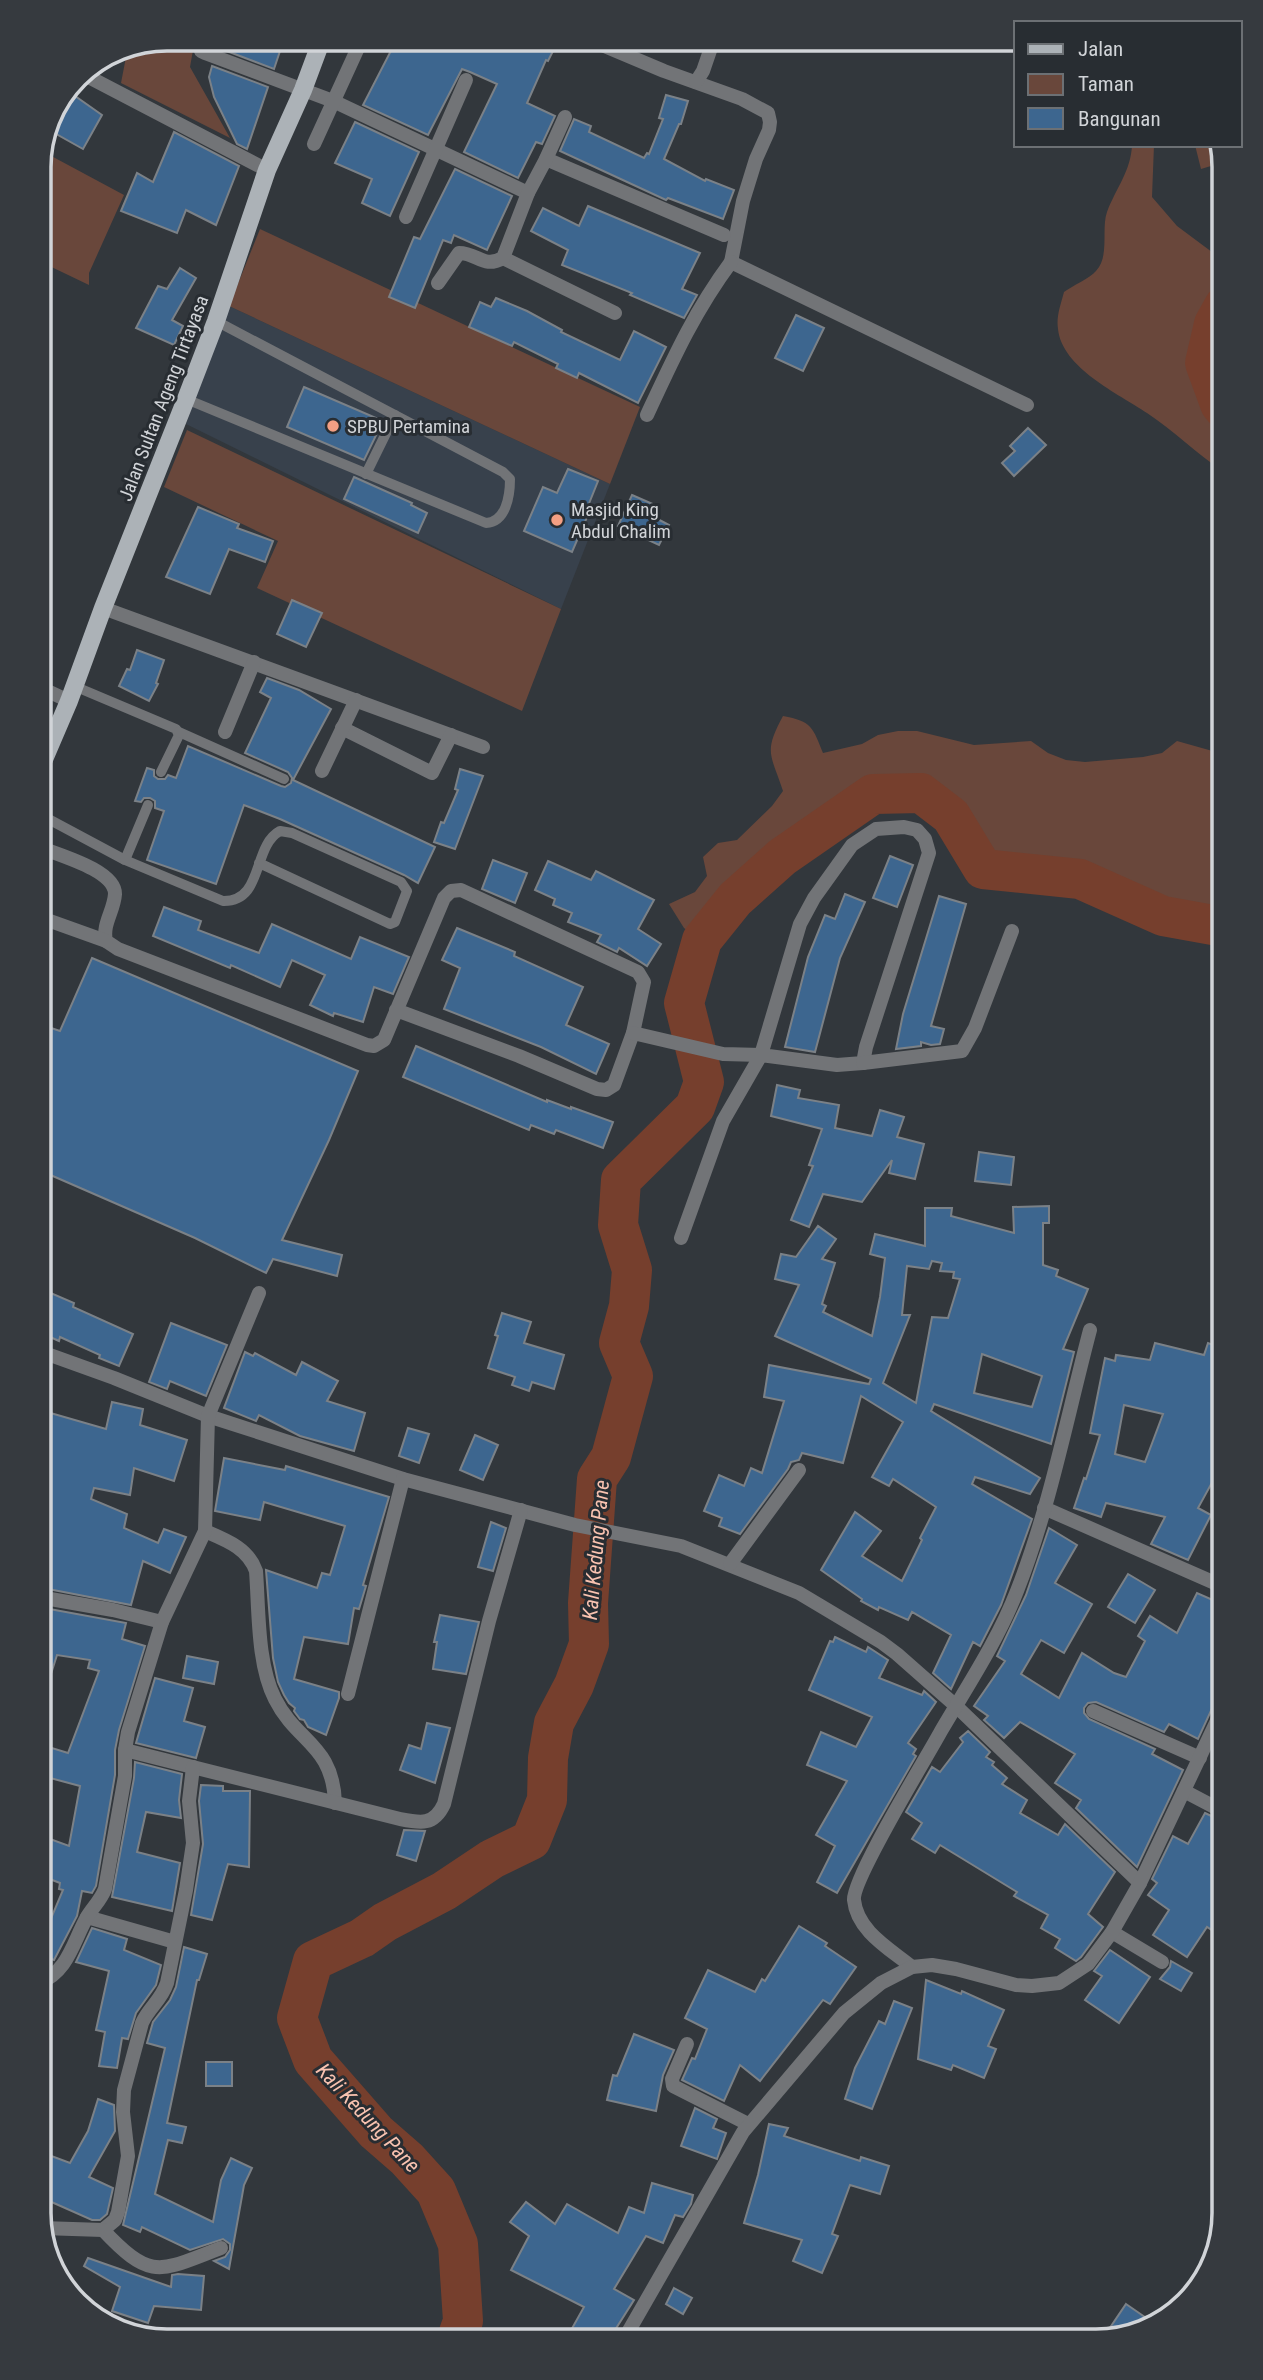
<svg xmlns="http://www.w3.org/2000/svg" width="1263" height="2380" viewBox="0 0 1263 2380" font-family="'Roboto Condensed',sans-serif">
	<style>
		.built { fill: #38414c }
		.green { fill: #69473b }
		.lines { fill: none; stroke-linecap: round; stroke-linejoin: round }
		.river { stroke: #763f2d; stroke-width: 40 }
		.building { fill: #3d668f; stroke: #7b8187; stroke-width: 2; fill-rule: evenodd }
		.lane { stroke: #727477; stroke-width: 10 }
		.street { stroke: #727477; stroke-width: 14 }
		.primary { stroke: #acb2b7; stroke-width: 18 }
		.poi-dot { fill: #f39f83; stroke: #282d32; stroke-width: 2.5 }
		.labels { text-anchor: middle; stroke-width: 6; stroke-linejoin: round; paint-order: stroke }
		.street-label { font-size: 19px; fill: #d1d4d8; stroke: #282d32 }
		.poi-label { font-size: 19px; fill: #d1d4d8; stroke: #282d32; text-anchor: start }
		.water-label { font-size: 21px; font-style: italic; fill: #f8c2b0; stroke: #282d32 }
		.rim { fill: none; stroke: #d1d4d8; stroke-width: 3.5 }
	</style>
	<rect width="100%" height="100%" fill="#32373c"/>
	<path class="built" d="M229 306 610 484 561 609 186 424Z"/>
	<g class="green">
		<path d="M167 39H195L190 67 230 138 121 83 126 57 117 49Z"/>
		<path d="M1132 145H1154L1152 197 1177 226 1224 261V290L1206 321 1196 364 1213 409 1224 420V472C1197 454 1174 431 1147 413 1119 394 1062 368 1058 329 1056 316 1061 304 1064 292 1072 286 1090 278 1096 271 1110 256 1101 229 1107 212 1116 188 1131 171 1132 145Z"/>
		<path d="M1195 145H1220L1224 162 1201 169Z"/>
		<path d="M42 151 124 195 89 273V285L39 261V159Z"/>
		<path d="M260 229 640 407 610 484 229 306Z"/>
		<path d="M187 430 561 609 522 711 257 588 278 541 164 487Z"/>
		<path d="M783 716C812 721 813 728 823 753L862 744 878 735 898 731H917L974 745 1031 741 1048 753 1066 760 1085 762 1143 757 1162 753 1177 741 1216 752 1224 745V919L1166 909 1082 871 988 861 957 811 924 785 871 786 777 850 729 893 695 936 684 928 669 904 695 892 707 876 703 857 718 843 737 840 772 806 783 791C771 754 763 753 783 716Z"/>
	</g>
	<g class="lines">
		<g class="river">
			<path d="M1224 409 1220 404 1205 363 1214 324 1224 306"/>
			<path d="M456 2341 463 2321 458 2244 436 2191 407 2159 376 2132 313 2060 297 2018 313 1961 362 1938 385 1922 444 1891 492 1859 531 1840 547 1800 548 1758 554 1723 574 1685 589 1644 588 1603 597 1479 611 1457 633 1376 619 1343 629 1306 632 1270 618 1225 621 1180 695 1107 704 1082 684 1003 702 940 735 899 782 857 873 794 921 793 951 816 983 869 1080 879 1163 916 1224 927"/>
		</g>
	</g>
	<g class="building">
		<path d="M221 39H284L274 69 219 48Z"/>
		<path d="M397 39H541L556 45 548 61 546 60 527 103 555 116 542 144 536 142 518 178 464 152 497 84 470 72 462 69 428 135 363 105Z"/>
		<path d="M212 66 268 87 247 149 237 144 214 97 209 77Z"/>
		<path d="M666 95 688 101 681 124H679L664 159 705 181 706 179 734 190 723 219 668 198 666 200 560 151 574 119 591 126 589 132 644 158 647 153 649 154 663 119 659 118Z"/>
		<path d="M67 96H75L102 115 83 149 51 131Z"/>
		<path d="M355 122 419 152 390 216 362 203 372 179 335 163Z"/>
		<path d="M174 132 239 166 216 225 186 210 177 233 121 211 137 173 153 182Z"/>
		<path d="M455 169 512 196 487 250 454 235 451 243 443 240 415 308 389 297 414 237 420 239Z"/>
		<path d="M588 206 700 253 682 289 697 295 684 318 630 295 632 293 562 265 568 250 531 231 543 208 579 226Z"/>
		<path d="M180 268 196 278 172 320 183 326 174 345 136 328 158 286 167 289Z"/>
		<path d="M496 298 527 311 562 330 561 332 620 360 634 331 666 347 638 403 579 373 577 378 556 368 558 364 514 342 512 346 469 327 480 302 491 307Z"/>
		<path d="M796 315 824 328 803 371 775 358Z"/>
		<path d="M304 387 383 421 364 460 287 427Z"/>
		<path d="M1028 428 1046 445 1014 476 1002 463 1015 451 1010 446Z"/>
		<path d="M568 469 598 481 588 506 591 508 572 552 524 531 543 487 557 493Z"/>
		<path d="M354 477 412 503 411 505 427 513 418 533 344 499Z"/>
		<path d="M632 495 655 505 650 515 669 525 659 545 618 526Z"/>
		<path d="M198 507 239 524 237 528 273 541 265 562 229 549 210 594 166 577Z"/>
		<path d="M292 600 322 613 306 647 277 634Z"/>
		<path d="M137 650 164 660 156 683 158 684 149 701 119 686 127 669 130 670Z"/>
		<path d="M267 678 299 690 331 709 293 780 435 847 418 883 404 875 280 819 244 805 216 884 147 860 164 811 155 808V801L150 798H144L141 802 135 801 147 768 154 770V776L158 779H165L168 775 176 778 188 746 281 786 285 787 291 783 292 778 288 772 245 753 271 698 260 692Z"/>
		<path d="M460 769 483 776 455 849 434 842 441 822 444 823 458 790 455 789Z"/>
		<path d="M890 856 913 865 897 907 873 898Z"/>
		<path d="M493 860 527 873 515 903 482 889Z"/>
		<path d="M548 861 591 880 596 871 654 900 638 929 661 944 647 966 619 948 617 952 597 942 601 935 568 922 572 913 553 905 555 899 535 890Z"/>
		<path d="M845 894 865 902 840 958 815 1052 785 1047 808 957 825 915 835 919Z"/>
		<path d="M939 896 966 904 931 1026 944 1029 940 1044 931 1045 921 1042V1046L896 1049 903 1014Z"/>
		<path d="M164 907 201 921 198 930 259 953 272 924 351 959 360 937 409 957 393 994 374 987 363 1022 334 1013 333 1016 310 1005 325 975 292 960 280 987 231 965 230 968 153 936Z"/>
		<path d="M457 928 515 952 514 956 583 987 566 1025 609 1044 596 1074 541 1047 444 1009 460 968 442 960Z"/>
		<path d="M92 958 358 1071 329 1140 282 1240 342 1255 337 1276 273 1259 266 1273 195 1238 39 1170V1024L60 1031Z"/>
		<path d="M416 1046 547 1102V1100L571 1109V1107L613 1122 603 1148 556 1130 554 1134 531 1125 529 1130 403 1077Z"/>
		<path d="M777 1085 800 1090 798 1098 839 1105 835 1128 872 1136 880 1110 904 1117 897 1137 924 1144 915 1179 889 1173 892 1160 862 1202 823 1194 809 1227 791 1220 813 1166 809 1165 822 1129 771 1116Z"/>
		<path d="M979 1152 1014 1157 1011 1185 975 1181Z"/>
		<path d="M1049 1206V1223H1043V1265L1058 1270 1056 1276 1088 1289 1063 1349 1074 1352 1051 1444 934 1404 931 1411 1040 1478 1030 1494 975 1477 972 1484 1032 1519 1001 1605 980 1646 973 1642 951 1689 933 1673 951 1635 912 1612 908 1620 879 1607 878 1610 861 1601 862 1599 821 1570 855 1512 881 1531 862 1556 902 1581 922 1540 920 1538 936 1507 893 1479 889 1486 872 1477 903 1422 861 1396 843 1463 802 1453 799 1460 791 1462 788 1469 740 1534 719 1526 722 1518 704 1511 719 1475 744 1486 751 1468 762 1473 784 1401 764 1397 769 1365 869 1384 871 1379 775 1336 799 1285 775 1279 781 1254 796 1257 818 1226 836 1239 822 1259 835 1263 822 1304 826 1306 823 1312 872 1336 880 1297 885 1258 870 1254 875 1234 925 1246V1208H952L951 1216 1014 1233 1013 1207ZM932 1261 942 1263 940 1271 954 1272 953 1278 960 1279 948 1318 932 1317 916 1403 883 1383 910 1315H902L907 1266 929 1269ZM982 1354 1042 1376 1032 1407 974 1393Z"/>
		<path d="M39 1288 74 1303 73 1307 133 1334 119 1366 99 1358 100 1355 60 1337 59 1341 39 1332Z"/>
		<path d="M502 1313 531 1322 524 1343 564 1355 554 1389 532 1382 529 1391 512 1385 515 1377 488 1368 498 1336 495 1335Z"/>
		<path d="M171 1323 227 1345 206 1396 170 1381 167 1389 149 1382Z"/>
		<path d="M1155 1343 1204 1355 1208 1343 1224 1349V1478L1215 1477 1198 1508 1211 1515 1188 1560 1151 1544 1165 1517 1106 1503 1101 1517 1074 1508 1084 1478 1086 1479 1100 1435 1090 1433 1105 1358 1115 1361 1116 1355 1150 1360ZM1124 1405 1163 1414 1145 1462 1115 1454Z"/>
		<path d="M245 1352 253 1356 255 1353 296 1375 302 1362 338 1381 327 1401 365 1413 354 1451 300 1436 259 1415 256 1421 224 1408Z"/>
		<path d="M112 1402 143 1409 140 1425 187 1440 174 1481 134 1468 130 1495 94 1488 91 1499 127 1514 124 1528 158 1543 164 1529 186 1537 170 1573 143 1561 131 1605 48 1589 50 1584H39V1456L44 1443 39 1441V1433L47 1412 106 1429Z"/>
		<path d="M408 1428 429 1434 419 1463 399 1456Z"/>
		<path d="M475 1435 498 1445 483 1480 460 1470Z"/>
		<path d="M224 1458 285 1470 286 1466 389 1497 363 1585 366 1586 359 1609 354 1608 348 1644 304 1637 294 1679 339 1692V1698L326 1735 308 1727 304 1720 300 1719 294 1711 295 1708 289 1703 284 1695 278 1682 273 1658 266 1570 317 1588 322 1573 330 1575 345 1526 264 1502 260 1520 215 1511Z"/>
		<path d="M491 1522 506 1528 493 1571 478 1567Z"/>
		<path d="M1049 1528 1077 1545 1055 1583 1092 1604 1064 1653 1041 1640 1021 1674 1059 1698 1082 1653 1114 1673 1126 1677 1145 1641 1138 1636 1150 1616 1177 1633 1197 1593 1224 1605V1637L1216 1661 1224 1666V1697L1215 1702 1198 1739 1169 1724 1164 1732 1096 1702 1088 1703 1084 1708V1713L1089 1719 1155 1749 1152 1754 1183 1770 1137 1867 1076 1808 1081 1800 1055 1783 1075 1754 1020 1722 1004 1738 984 1720 988 1716 974 1706 1005 1661 997 1656 1026 1595Z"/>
		<path d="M1128 1574 1155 1590 1135 1623 1108 1607Z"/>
		<path d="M44 1608 126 1623 122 1639 145 1646 119 1730 115 1750V1775L96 1886 92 1893 82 1891 77 1916 54 1960 39 1954V1947L63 1890 59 1889 60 1883 39 1875V1835L69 1846 80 1786 39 1775V1744L68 1753 99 1671 88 1668 90 1660 57 1655 43 1699H39V1627Z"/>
		<path d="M440 1615 479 1622 466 1674 433 1669 437 1642H434Z"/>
		<path d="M835 1637 866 1652 868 1647 888 1660 879 1678 922 1695 924 1691 936 1702 908 1743 916 1749 913 1754 916 1756 837 1893 817 1882 835 1846 816 1835 847 1781 807 1765 821 1732 856 1747 872 1717 809 1690 830 1641 833 1642Z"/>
		<path d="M187 1656 218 1662 214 1684 183 1678Z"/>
		<path d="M155 1678 193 1688 184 1721 205 1727 196 1758 136 1743Z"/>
		<path d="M427 1723 450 1728 435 1783 400 1770 409 1745 421 1749Z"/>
		<path d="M968 1731 990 1752 986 1757 994 1762 992 1765 1007 1778 1002 1784 1027 1800 1020 1813 1058 1835 1065 1824 1115 1872 1088 1914 1103 1927 1081 1957 1076 1961 1055 1948 1060 1939 1041 1928 1048 1915 1014 1896 1017 1892 940 1845 935 1853 912 1839 922 1823 906 1812 932 1767 940 1772 963 1742 960 1738Z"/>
		<path d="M135 1762 182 1774 179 1800 181 1818 146 1812 137 1852 180 1863 172 1911 112 1897 134 1778Z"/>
		<path d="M201 1785 223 1786V1791H250L249 1867 228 1864 212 1920 191 1915 203 1844 199 1801Z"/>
		<path d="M1205 1813 1224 1822V1938L1207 1927 1187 1957 1153 1935 1169 1910 1148 1895 1157 1883 1152 1879 1173 1836 1188 1844Z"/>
		<path d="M404 1830 425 1831 416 1861 397 1855Z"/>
		<path d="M799 1926 827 1943 825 1946 856 1967 830 2004 823 2000 760 2081 740 2065 724 2101 682 2080 692 2058 695 2059 707 2029 685 2018 708 1970 755 1992 762 1979 765 1981Z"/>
		<path d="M92 1928 127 1939 124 1950 161 1965 156 1985 136 2013 128 2039 122 2038 117 2068 99 2066 105 2032 96 2030 109 1971 76 1962Z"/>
		<path d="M184 1947 207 1954 199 1980H197L167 2123 186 2127 182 2143 168 2140 155 2194 213 2222 221 2180 231 2158 252 2168 244 2185 229 2269 214 2261 225 2257 230 2250V2244L223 2239 190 2250 142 2227 140 2232 123 2225 165 2048 147 2043 153 2022 170 2000 176 1987Z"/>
		<path d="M1110 1950 1150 1977 1119 2023 1085 2000 1102 1976 1094 1971Z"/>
		<path d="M1171 1961 1192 1973 1181 1991 1160 1979 1170 1967Z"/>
		<path d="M926 1980 961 1994 962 1991 1004 2010 988 2046 996 2049 984 2078 953 2065 951 2070 918 2059Z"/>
		<path d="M894 2001 912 2008 872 2109 845 2099 855 2068 879 2021 885 2024Z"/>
		<path d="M634 2034 674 2050 663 2075 656 2111 607 2100 613 2075 617 2076Z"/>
		<rect x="206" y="2062" width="26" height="24"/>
		<path d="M98 2099 114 2105 115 2131 89 2177 113 2188 107 2214 100 2220H92L38 2196V2151L70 2163 88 2131Z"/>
		<path d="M695 2108 717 2119 713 2128 726 2133 717 2159 681 2146Z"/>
		<path d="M769 2124 788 2128 784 2136 860 2161 861 2157 889 2166 880 2194 850 2185 832 2234 838 2236 822 2273 793 2261 802 2240 744 2223 758 2175Z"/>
		<path d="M652 2183 693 2195 691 2204 683 2217 675 2215 663 2243 646 2236 614 2289 634 2300 608 2341H565L584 2307 511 2270 529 2236 510 2222 526 2202 555 2224 567 2204 618 2233 629 2207 644 2213Z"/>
		<path d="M88 2258 171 2287 172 2275 178 2274 204 2276 201 2310 154 2306 148 2323 112 2311 120 2287 84 2266Z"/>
		<path d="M674 2288 692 2298 683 2314 666 2304Z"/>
		<path d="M1126 2304 1155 2324 1146 2332 1101 2341Z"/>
	</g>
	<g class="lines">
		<g class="lane">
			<path d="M186 399 486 523C506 522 510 496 510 479L503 472 216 321"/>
			<path d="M366 474 395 415"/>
			<path d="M74 686 176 729 179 735 161 772"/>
			<path d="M179 732 284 779"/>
			<path d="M39 814 125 860 223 901C264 902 252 846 280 831L292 833 401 882 407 891 395 922 390 924 259 863"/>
			<path d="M125 860 148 805"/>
		</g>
		<g class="street">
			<path d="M203 39 200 45 201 51 205 53 333 101 528 193"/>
			<path d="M588 39 664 71 742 99 768 113 770 122 769 130 756 159 743 201 731 262 735 264 1027 405"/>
			<path d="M81 73 267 170"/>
			<path d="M696 82 703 71 714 39"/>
			<path d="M314 144 362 39"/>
			<path d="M546 159 724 235"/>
			<path d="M406 217 466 80"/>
			<path d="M503 258 615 313"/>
			<path d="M438 283 459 253C478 253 483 269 503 258L528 193 546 159 565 117"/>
			<path d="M647 415C673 359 694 312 731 262"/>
			<path d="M103 608 483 747"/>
			<path d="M39 687 69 701"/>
			<path d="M342 728 432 773 451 735"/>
			<path d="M225 732 254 662"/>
			<path d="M322 771 356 700"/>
			<path d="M39 847C58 855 115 870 115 894 114 911 102 924 106 941L118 949 367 1045 374 1046 384 1040 444 898 451 891 461 890 638 972 644 982 633 1033 614 1085 606 1090 597 1089 519 1056 396 1010"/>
			<path d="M39 917 106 941"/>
			<path d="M633 1033 723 1054 761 1055 837 1065 863 1063 866 1047 929 853 925 839 917 830 904 827 876 829 852 845 814 898 800 924 761 1055 723 1121 681 1238"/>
			<path d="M863 1063 962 1051 975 1028 1012 931"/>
			<path d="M39 1351 114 1378 208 1416 403 1479 575 1525 681 1546 799 1593 881 1642 897 1654 956 1706 1140 1883"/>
			<path d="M1044 1508 1224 1587"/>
			<path d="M205 1531C226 1540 248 1548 256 1571 259 1610 257 1664 275 1699 297 1743 333 1744 335 1803"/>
			<path d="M730 1564 799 1470"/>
			<path d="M39 1597 113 1610 162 1622"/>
			<path d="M348 1694 403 1479"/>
			<path d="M1093 1711 1200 1758"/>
			<path d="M125 1750 400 1819C420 1823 434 1826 444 1804L489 1621 521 1510"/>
			<path d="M1184 1791 1224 1812"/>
			<path d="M87 1917 175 1942"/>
			<path d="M1112 1932 1162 1962"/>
			<path d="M912 1967C890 1949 857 1931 854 1900 852 1879 927 1757 941 1731 968 1685 998 1640 1017 1591 1050 1507 1067 1417 1090 1330"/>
			<path d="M39 1983C68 1972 73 1942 87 1917 93 1907 101 1900 105 1889L125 1776V1750L128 1732 162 1622 205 1531 208 1416 259 1293"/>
			<path d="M687 2044 672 2079 673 2086 748 2124"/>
			<path d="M42 2228 103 2230 115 2220 118 2212 128 2156 123 2112 124 2090 142 2023C149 2007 161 2001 167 1983L186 1890 193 1843 189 1801 193 1767"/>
			<path d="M103 2230C152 2282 160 2271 221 2248"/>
			<path d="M623 2341 743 2132 844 2013 881 1983 912 1967 932 1965 956 1969 1016 1985 1032 1986 1059 1983 1088 1964 1112 1932 1140 1883 1224 1706"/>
		</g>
		<path class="primary" d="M39 771 69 701 103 608 186 399 216 321 267 170 303 90 322 39"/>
	</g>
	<g class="poi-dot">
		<circle cx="333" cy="426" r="7"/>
		<circle cx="557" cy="520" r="7"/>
	</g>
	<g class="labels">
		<g class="street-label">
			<text transform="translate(163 398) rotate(-69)" y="7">Jalan Sultan Ageng Tirtayasa</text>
		</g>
		<g class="poi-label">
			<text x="347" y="433">SPBU Pertamina</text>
			<text x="571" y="516">Masjid King<tspan x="571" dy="22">Abdul Chalim</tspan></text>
		</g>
		<g class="water-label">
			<text transform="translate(596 1550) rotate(-85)" y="7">Kali Kedung Pane</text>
			<text transform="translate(368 2118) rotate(47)" y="7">Kali Kedung Pane</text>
		</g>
	</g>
	<path d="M0 0H1263V2380H0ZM167 51H1096A116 116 0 0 1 1212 167V2213A116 116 0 0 1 1096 2329H167A116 116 0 0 1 51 2213V167A116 116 0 0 1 167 51Z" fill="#363a3f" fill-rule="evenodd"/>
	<path class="rim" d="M167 51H1096A116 116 0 0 1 1212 167V2213A116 116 0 0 1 1096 2329H167A116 116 0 0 1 51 2213V167A116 116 0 0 1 167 51Z"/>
	<rect x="1014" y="21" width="228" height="126" fill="#282d32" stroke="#6c7074" stroke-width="2"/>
	<rect x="1028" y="44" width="35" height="10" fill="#acb2b7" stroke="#6c7074" stroke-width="2"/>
	<text x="1078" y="56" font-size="21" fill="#d1d4d8">Jalan</text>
	<rect x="1028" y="74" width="35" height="21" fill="#69473b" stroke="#6c7074" stroke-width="2"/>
	<text x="1078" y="91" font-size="21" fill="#d1d4d8">Taman</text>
	<rect x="1028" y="108" width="35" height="21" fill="#3d668f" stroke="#6c7074" stroke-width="2"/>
	<text x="1078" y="126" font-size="21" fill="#d1d4d8">Bangunan</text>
</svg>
